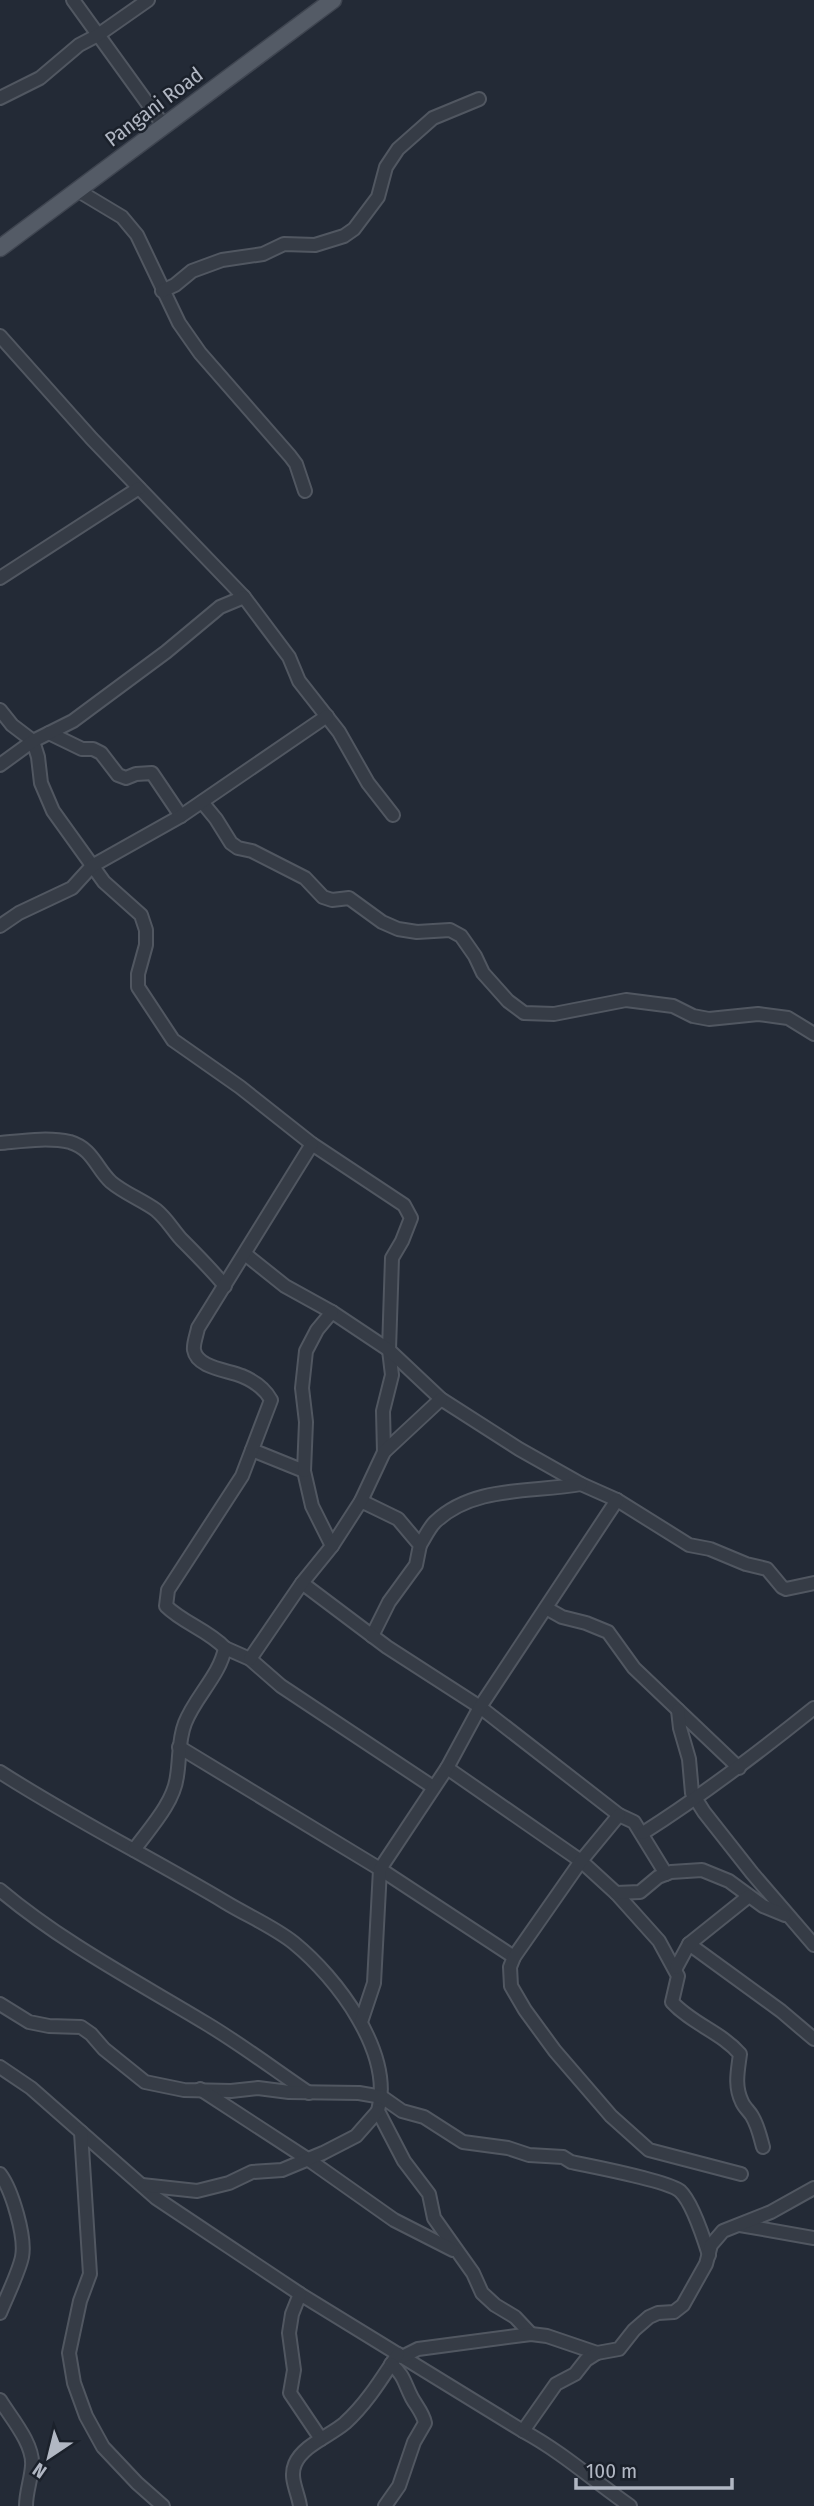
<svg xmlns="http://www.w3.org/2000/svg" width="814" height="2506" viewBox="0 0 814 2506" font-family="'Fira Sans Condensed',sans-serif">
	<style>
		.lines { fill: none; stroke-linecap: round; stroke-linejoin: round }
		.minor-casing { stroke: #515761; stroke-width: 16 }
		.major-casing { stroke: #3f4550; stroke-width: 19 }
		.minor { stroke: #363c46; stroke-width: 12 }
		.major { stroke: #545b66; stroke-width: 16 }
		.labels { text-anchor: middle; stroke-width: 5; stroke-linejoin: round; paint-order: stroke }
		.street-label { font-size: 21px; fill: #b1b7c3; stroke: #1b212b }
	</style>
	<rect width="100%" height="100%" fill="#232a36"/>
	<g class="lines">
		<g class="minor-casing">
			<g id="minor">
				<path d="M73 0 164 126"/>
				<path d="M0 98 40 78 79 45 98 35 148 0"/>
				<path d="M77 190 122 217 137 235 179 323 200 353 290 456 296 464 305 491"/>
				<path d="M162 291 175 285 192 271 222 260 263 254 284 244 315 245 344 236 354 229 378 197 386 167 398 149 433 118 479 99"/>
				<path d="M0 336 92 439 244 597"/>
				<path d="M0 578 139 488"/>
				<path d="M0 710 12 725 33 741 38 757 41 783 53 811 104 882 141 915 146 930V945L138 974V987L173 1040 240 1087 312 1144 404 1205 411 1218 402 1241 392 1258 389 1350 392 1375 383 1411 384 1452"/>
				<path d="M49 733 82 749H93L101 753 118 775 126 778 136 774 152 773 181 816"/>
				<path d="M0 765 33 741 73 721 166 652 220 607 244 597 289 657 299 681 339 732 368 783 393 815"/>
				<path d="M202 802 216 819 231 843 238 848 252 851 305 878 323 897 332 900 349 898 382 922 398 929 417 932 450 930 461 936 475 956 483 973 508 1001 524 1013 554 1014 626 1000 673 1006 693 1016 709 1019 758 1014 788 1018 814 1034"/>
				<path d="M0 926 19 913 72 888 92 866 181 816 327 716"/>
				<path d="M0 1143C22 1141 48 1137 70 1142 93 1149 96 1168 111 1182 124 1193 142 1200 156 1210 167 1219 172 1229 181 1239 196 1254 211 1269 225 1286"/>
				<path d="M245 1254 285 1286 332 1312 389 1350 441 1399 519 1449 581 1484 617 1500 689 1545 710 1549 746 1564 767 1569 782 1587 786 1589 814 1583"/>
				<path d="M252 1450 304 1471 312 1506 332 1546"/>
				<path d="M304 1471 306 1422 302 1388 306 1351 317 1330 332 1312"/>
				<path d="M361 1501 398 1519 420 1545 416 1565 389 1602 372 1636"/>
				<path d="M420 1545C425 1537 429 1528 435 1522 474 1485 532 1493 581 1484"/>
				<path d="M302 1583 387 1647 480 1707 619 1815 634 1822 666 1874"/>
				<path d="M546 1608 562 1617 586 1623 608 1632 634 1668 739 1768"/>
				<path d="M225 1648 250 1659 281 1686 433 1787"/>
				<path d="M250 1659 302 1583 332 1546 361 1501 384 1452 441 1399"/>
				<path d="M678 1710 680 1728 689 1759 692 1793 704 1812 752 1873 814 1945"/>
				<path d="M179 1747 380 1869 514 1957"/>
				<path d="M447 1768 581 1861 616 1893 659 1941 678 1976 672 2002C692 2024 721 2032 740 2054 738 2070 734 2086 742 2102 744 2107 749 2111 752 2116 758 2126 760 2136 763 2147"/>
				<path d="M0 1772C73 1819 151 1858 225 1902 248 1916 274 1927 294 1943 337 1978 394 2053 378 2111L404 2161 429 2194 434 2218 473 2273 482 2293 495 2305 515 2317 531 2334"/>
				<path d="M619 1815 581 1861 514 1957 510 1967 511 1986 525 2010 555 2051 611 2116 649 2150 741 2174"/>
				<path d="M643 1833C703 1795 758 1753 814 1708"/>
				<path d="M134 1850C149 1829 174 1803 177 1776 180 1758 178 1741 185 1723 195 1697 220 1675 225 1648 208 1630 183 1623 166 1606L168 1590 242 1476 271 1400C265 1389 254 1381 242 1376 228 1370 197 1368 194 1350 193 1344 197 1334 198 1328L312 1144"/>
				<path d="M0 1890C63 1943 136 1981 207 2024 242 2045 275 2070 309 2093"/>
				<path d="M616 1893 640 1892 658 1877 671 1872 702 1870 729 1881 763 1906 785 1915"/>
				<path d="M689 1944 781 2011 814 2039"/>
				<path d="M676 1968 689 1944 749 1896"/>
				<path d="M0 2004 29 2022 49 2026 81 2027 91 2034 104 2049 145 2082 184 2090 231 2091 258 2088 289 2092 359 2093 382 2097 402 2111 424 2117 463 2142 508 2148 529 2155 563 2157 571 2162C591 2166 669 2181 680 2191 692 2202 704 2239 709 2255"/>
				<path d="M361 2022 374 1983 380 1869 447 1768 480 1707 617 1500"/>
				<path d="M0 2067 31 2088 156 2198 300 2294 523 2431C562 2452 594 2481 630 2506"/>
				<path d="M200 2089 309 2160 394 2220 453 2250"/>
				<path d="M81 2132 90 2274 80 2301 69 2353 74 2383 86 2416 103 2447 137 2483 163 2506"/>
				<path d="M0 2174C12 2190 26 2237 22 2257 19 2272 6 2298 0 2313"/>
				<path d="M142 2185 197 2191 229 2183 252 2172 282 2170 323 2153 356 2136 378 2111"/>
				<path d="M740 2225 814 2238"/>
				<path d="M300 2294 292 2314 289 2333 294 2370 290 2393 321 2439"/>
				<path d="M402 2357 418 2349 531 2334 547 2336 597 2353"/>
				<path d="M0 2400C11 2418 34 2444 32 2466 31 2480 26 2492 26 2506"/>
				<path d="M523 2431 556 2384 575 2374 586 2360 597 2353 619 2349 634 2330 649 2317 658 2313 674 2312 683 2305 706 2264 711 2245 723 2231 771 2212 814 2188"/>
				<path d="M300 2506C298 2492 289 2478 295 2464 303 2445 330 2436 345 2423 367 2403 382 2378 398 2354"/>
				<path d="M385 2506 399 2486 414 2442 425 2423C423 2413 417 2407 412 2398 404 2383 405 2376 391 2364"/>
			</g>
		</g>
		<g class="major-casing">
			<path id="major" d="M0 248 333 0"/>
		</g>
		<use href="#minor" class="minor"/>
		<use href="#major" class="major"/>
	</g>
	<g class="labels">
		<g class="street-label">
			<text transform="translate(154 107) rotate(-37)" y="7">Pangani Road</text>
		</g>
	</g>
	<g transform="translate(49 2457) rotate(215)" stroke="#1b212b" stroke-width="5" paint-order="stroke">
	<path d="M0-5L12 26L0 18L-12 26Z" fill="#b1b7c3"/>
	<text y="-10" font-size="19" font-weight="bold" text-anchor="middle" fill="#b1b7c3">N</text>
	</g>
	<path d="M576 2478v10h156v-10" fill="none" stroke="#b1b7c3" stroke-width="3.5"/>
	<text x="586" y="2478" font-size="21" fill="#b1b7c3" stroke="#1b212b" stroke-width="5" paint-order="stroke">100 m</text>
</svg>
